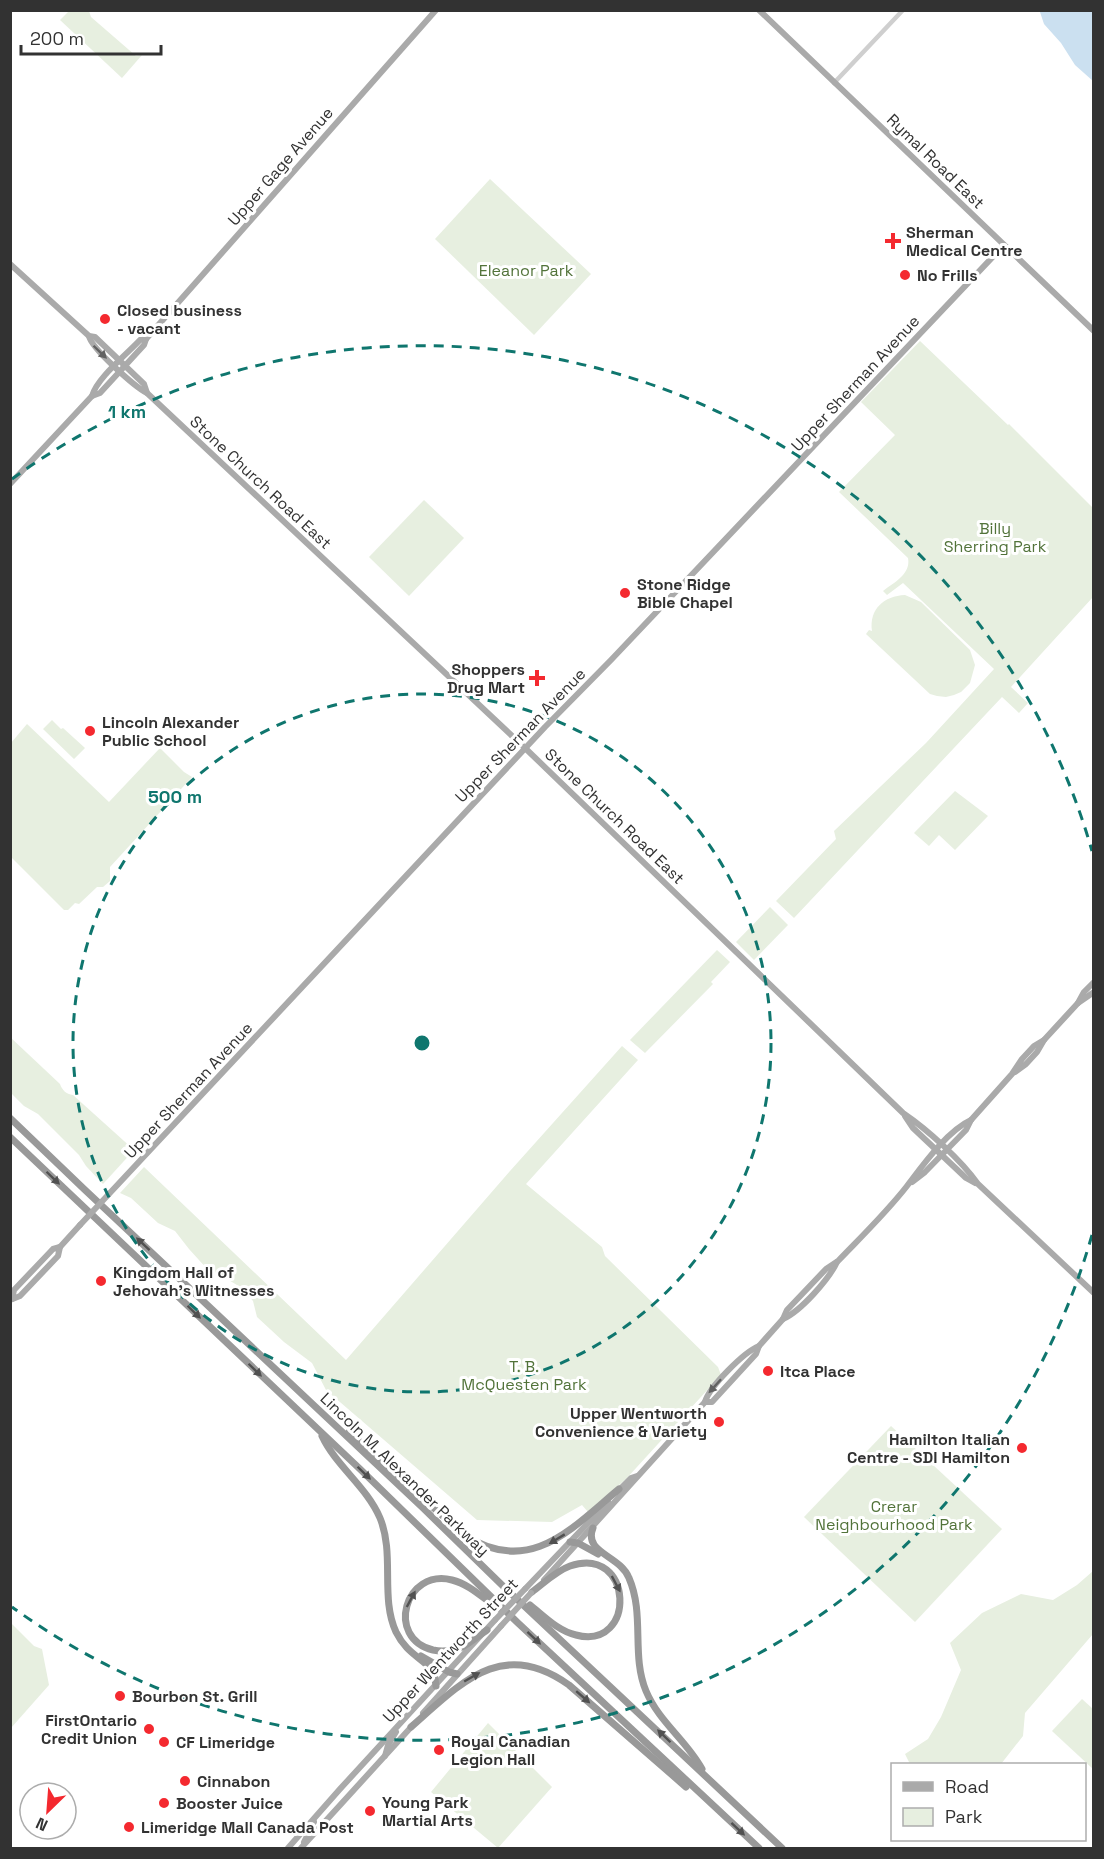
<svg xmlns="http://www.w3.org/2000/svg" width="1104" height="1859" viewBox="0 0 1104 1859" font-family="'Space Grotesk',sans-serif">
	<style>
		.green { fill: #e7efe0 }
		.water { fill: #cbe0f0 }
		.lines { fill: none; stroke-linecap: round; stroke-linejoin: round }
		.minor { stroke: #cfcfcf; stroke-width: 4.5 }
		.major { stroke: #aaa; stroke-width: 6 }
		.highway { stroke: #999; stroke-width: 7 }
		.major-bridge { stroke: #aaa; stroke-width: 6 }
		.oneway { fill: #626262 }
		.oneway2 { fill: #515151 }
		.ring { fill: none; stroke: #0f766e; stroke-width: 3; stroke-dasharray: 10 8 }
		.poi-dot { fill: #f4292f; stroke: #fff; stroke-width: 2 }
		.labels { text-anchor: middle; stroke-width: 6; stroke-linejoin: round; paint-order: stroke }
		.street-label { font-size: 16px; fill: #323232; stroke: #fff }
		.poi-label { font-size: 16px; font-weight: bold; fill: #323232; stroke: #fff; text-anchor: start }
		.park-label { font-size: 16px; fill: #52733a; stroke: #fff }
		.centre { fill: #0f766e; stroke: #fff; stroke-width: 3 }
		.ring-label { font-size: 18px; text-anchor: middle; font-weight: bold; fill: #0f766e; stroke: #fff; stroke-width: 6; stroke-linejoin: round; paint-order: stroke }
	</style>
	<rect width="100%" height="100%" fill="#fff"/>
	<g class="green">
		<path d="M69 11H89L91 17 136 56 142 55 122 78 60 20Z"/>
		<path d="M490 179 591 274 534 335 435 239Z"/>
		<path d="M920 341 1008 425 1009 424 1093 508V597L1011 687 1028 703 1019 713 1002 697 794 918 776 901 836 839 834 831 926 743 994 669 903 583 887 595 883 591C895 582 911 574 908 558L839 492 895 435 861 402Z"/>
		<path d="M424 500 464 538 409 596 369 557Z"/>
		<path d="M905 595 921 602 970 650 975 665 970 683 961 692 954 695 946 697 937 696 930 694 866 634 869 630 872 631C869 609 884 596 905 595Z"/>
		<path d="M52 720 61 729 63 728 85 748 74 759 43 729Z"/>
		<path d="M27 724 109 802 160 748 184 772 192 777 110 867V881L103 887H97L79 904 75 903 68 910H64L11 857V743Z"/>
		<path d="M955 791 988 816 955 850 939 835 929 846 914 833Z"/>
		<path d="M770 907 788 925 754 960 736 942Z"/>
		<path d="M717 950 730 962 711 982 713 984 645 1053 630 1040Z"/>
		<path d="M10 1037 60 1084C62 1090 66 1094 73 1095L134 1150 103 1184 86 1166 79 1155 38 1114 24 1106 11 1093Z"/>
		<path d="M622 1046 638 1060 526 1184 602 1247 605 1256 718 1367 721 1375 626 1479 588 1512 582 1505 552 1522 477 1520 326 1390 312 1363 284 1342 257 1317 253 1301 242 1288 217 1273 208 1270 189 1249 175 1231 158 1223 131 1198 120 1193 144 1167 346 1360 510 1171Z"/>
		<path d="M891 1426 1002 1529 915 1622 804 1517Z"/>
		<path d="M1093 1571V1634L1025 1713 1023 1736 1001 1764H910L905 1754 928 1739 941 1717 961 1670 950 1643 982 1613 1021 1594 1053 1600 1077 1585Z"/>
		<path d="M11 1623 34 1646 42 1649 49 1685 11 1728Z"/>
		<path d="M1082 1699 1093 1709V1769L1052 1731Z"/>
		<path d="M488 1723 552 1787 498 1848 431 1792Z"/>
	</g>
	<path class="water" d="M1041 11H1093V81L1075 65 1061 43 1044 24 1040 12Z"/>
	<g class="lines">
		<path class="minor" d="M834 83 903 10"/>
		<g class="major">
			<path d="M759 10 1094 331"/>
			<path d="M10 264 89 336 95 337 144 384 147 393"/>
			<path d="M89 336C91 348 135 387 147 393L525 748 903 1113C928 1130 961 1160 978 1184L1094 1293"/>
			<path d="M92 396C97 378 126 355 140 340L146 339"/>
			<path d="M10 484 92 396 100 393 144 345 146 339 436 10"/>
			<path d="M1078 1003 1084 992 1094 982"/>
			<path d="M1015 1072 1026 1064 1037 1052 1044 1040 1078 1003 1094 992"/>
			<path d="M905 1116 913 1128 966 1178 975 1183"/>
			<path d="M912 1182 925 1172 966 1130 971 1120 1012 1074 1022 1059 1034 1046 1044 1040"/>
			<path d="M108 1195 545 727 611 660 1004 245"/>
			<path d="M12 1299 14 1290 34 1269 53 1249 60 1247 80 1225"/>
			<path d="M10 1300 20 1296 58 1256 60 1247"/>
			<path d="M783 1319C801 1311 829 1279 837 1262"/>
			<path d="M705 1402H712L756 1354 759 1346 783 1319 787 1310 826 1269 838 1261C861 1237 886 1213 907 1186 923 1165 947 1131 971 1120"/>
			<path d="M617 1492 631 1478 637 1476"/>
			<path d="M544 1580 705 1402C709 1387 744 1352 759 1346"/>
			<path d="M525 1589 608 1502"/>
			<path d="M423 1713 501 1626"/>
			<path d="M385 1756 388 1745 396 1732"/>
			<path d="M304 1842 314 1822"/>
			<path d="M288 1848 340 1789 495 1620"/>
			<path d="M301 1848 413 1725"/>
		</g>
		<g class="highway">
			<path d="M10 1118 84 1189 422 1507 503 1586 782 1848"/>
			<path d="M10 1137 361 1470 518 1623 759 1848"/>
			<path d="M349 1432 464 1535C530 1577 571 1529 619 1489"/>
			<path d="M322 1436C336 1466 367 1487 380 1518 395 1554 380 1598 396 1632 407 1654 420 1656 434 1672L436 1686"/>
			<path d="M593 1528C583 1553 620 1555 629 1578 645 1615 631 1655 646 1691 659 1722 687 1741 702 1769"/>
			<path d="M570 1542 578 1543 598 1554"/>
			<path d="M530 1605C544 1616 558 1631 576 1635 637 1651 634 1544 570 1566 556 1571 544 1583 532 1592"/>
			<path d="M487 1630C478 1636 469 1644 460 1648 451 1651 442 1652 433 1650 385 1638 405 1568 452 1580 469 1584 484 1599 499 1609"/>
			<path d="M421 1656 449 1672 457 1674"/>
			<path d="M411 1727C461 1683 502 1637 569 1685L686 1787"/>
		</g>
		<g class="major-bridge">
			<path d="M80 1225 108 1195"/>
			<path d="M495 1620 525 1589"/>
			<path d="M501 1626 531 1593"/>
		</g>
	</g>
	<defs><path id="oneway-solid" d="M-6-.8H1V-3.2L6.5 0L1 3.2V.8H-6Z" transform="scale(1.5)"/></defs>
	<g class="oneway">
		<use href="#oneway-solid" transform="translate(100 352) rotate(44)"/>
		<use href="#oneway-solid" transform="translate(715 1386) rotate(132)"/>
	</g>
	<g class="oneway2">
		<use href="#oneway-solid" transform="translate(53 1178) rotate(44)"/>
		<use href="#oneway-solid" transform="translate(143 1244) rotate(-137)"/>
		<use href="#oneway-solid" transform="translate(194 1312) rotate(44)"/>
		<use href="#oneway-solid" transform="translate(255 1370) rotate(44)"/>
		<use href="#oneway-solid" transform="translate(364 1473) rotate(44)"/>
		<use href="#oneway-solid" transform="translate(557 1539) rotate(149)"/>
		<use href="#oneway-solid" transform="translate(616 1584) rotate(62)"/>
		<use href="#oneway-solid" transform="translate(411 1599) rotate(-62)"/>
		<use href="#oneway-solid" transform="translate(534 1638) rotate(43)"/>
		<use href="#oneway-solid" transform="translate(472 1677) rotate(-30)"/>
		<use href="#oneway-solid" transform="translate(583 1697) rotate(41)"/>
		<use href="#oneway-solid" transform="translate(664 1736) rotate(-136)"/>
		<use href="#oneway-solid" transform="translate(738 1829) rotate(43)"/>
	</g>
	<g class="ring">
		<circle cx="422" cy="1043" r="349"/>
		<path d="M1092 1235A697 697 0 0 1 12 1607M12 479A697 697 0 0 1 1092 851"/>
	</g>
	<g class="poi-dot">
		<path d="M890 232h6v6h6v6h-6v6h-6v-6h-6v-6h6z"/>
		<circle cx="905" cy="275" r="6"/>
		<circle cx="105" cy="319" r="6"/>
		<circle cx="625" cy="593" r="6"/>
		<path d="M534 669h6v6h6v6h-6v6h-6v-6h-6v-6h6z"/>
		<circle cx="90" cy="731" r="6"/>
		<circle cx="101" cy="1281" r="6"/>
		<circle cx="768" cy="1371" r="6"/>
		<circle cx="719" cy="1422" r="6"/>
		<circle cx="1022" cy="1448" r="6"/>
		<circle cx="120" cy="1696" r="6"/>
		<circle cx="149" cy="1729" r="6"/>
		<circle cx="164" cy="1742" r="6"/>
		<circle cx="439" cy="1750" r="6"/>
		<circle cx="185" cy="1781" r="6"/>
		<circle cx="164" cy="1803" r="6"/>
		<circle cx="370" cy="1811" r="6"/>
		<circle cx="129" cy="1827" r="6"/>
	</g>
	<g class="labels">
		<g class="street-label">
			<text transform="translate(936 161) rotate(44)" y="6">Rymal Road East</text>
			<text transform="translate(280 166) rotate(-49)" y="6">Upper Gage Avenue</text>
			<text transform="translate(855 383) rotate(-47)" y="6">Upper Sherman Avenue</text>
			<text transform="translate(261 482) rotate(43)" y="6">Stone Church Road East</text>
			<text transform="translate(520 735) rotate(-46)" y="6">Upper Sherman Avenue</text>
			<text transform="translate(615 816) rotate(44)" y="6">Stone Church Road East</text>
			<text transform="translate(188 1090) rotate(-47)" y="6">Upper Sherman Avenue</text>
			<text transform="translate(405 1474) rotate(44)" y="6">Lincoln M. Alexander Parkway</text>
			<text transform="translate(450 1650) rotate(-47)" y="6">Upper Wentworth Street</text>
		</g>
		<g class="poi-label">
			<text x="906" y="238">Sherman<tspan x="906" dy="18">Medical Centre</tspan></text>
			<text x="917" y="281">No Frills</text>
			<text x="117" y="316">Closed business<tspan x="117" dy="18">- vacant</tspan></text>
			<text x="637" y="590">Stone Ridge<tspan x="637" dy="18">Bible Chapel</tspan></text>
			<text x="525" y="675" text-anchor="end">Shoppers<tspan x="525" dy="18">Drug Mart</tspan></text>
			<text x="102" y="728">Lincoln Alexander<tspan x="102" dy="18">Public School</tspan></text>
			<text x="113" y="1278">Kingdom Hall of<tspan x="113" dy="18">Jehovah's Witnesses</tspan></text>
			<text x="780" y="1377">Itca Place</text>
			<text x="707" y="1419" text-anchor="end">Upper Wentworth<tspan x="707" dy="18">Convenience &amp; Variety</tspan></text>
			<text x="1010" y="1445" text-anchor="end">Hamilton Italian<tspan x="1010" dy="18">Centre - SDI Hamilton</tspan></text>
			<text x="132" y="1702">Bourbon St. Grill</text>
			<text x="137" y="1726" text-anchor="end">FirstOntario<tspan x="137" dy="18">Credit Union</tspan></text>
			<text x="451" y="1747">Royal Canadian<tspan x="451" dy="18">Legion Hall</tspan></text>
			<text x="176" y="1748">CF Limeridge</text>
			<text x="197" y="1787">Cinnabon</text>
			<text x="382" y="1808">Young Park<tspan x="382" dy="18">Martial Arts</tspan></text>
			<text x="176" y="1809">Booster Juice</text>
			<text x="141" y="1833">Limeridge Mall Canada Post</text>
		</g>
		<g class="park-label">
			<text x="526" y="276">Eleanor Park</text>
			<text x="995" y="534">Billy<tspan x="995" dy="18">Sherring Park</tspan></text>
			<text x="524" y="1372">T. B.<tspan x="524" dy="18">McQuesten Park</tspan></text>
			<text x="894" y="1512">Crerar<tspan x="894" dy="18">Neighbourhood Park</tspan></text>
		</g>
	</g>
	<circle cx="422" cy="1043" r="9" class="centre"/>
	<g class="ring-label">
		<text x="127" y="418">1 km</text>
		<text x="175" y="803">500 m</text>
	</g>
	<rect width="1104" height="1859" fill="none" stroke="#323232" stroke-width="24"/>
	<rect x="891" y="1763" width="195" height="78" fill="#ffffff" stroke="#adadad" stroke-width="1.5"/>
	<rect x="903" y="1782" width="30" height="9" fill="#aaaaaa" stroke="#adadad" stroke-width="1.5"/>
	<text x="945" y="1793" font-size="18" fill="#323232">Road</text>
	<rect x="903" y="1808" width="30" height="18" fill="#e7efe0" stroke="#adadad" stroke-width="1.5"/>
	<text x="945" y="1823" font-size="18" fill="#323232">Park</text>
	<g transform="translate(48 1811) rotate(205)"><circle r="28" fill="#ffffff" stroke="#adadad" stroke-width="1.5"/>
	<path d="M0-4.5L10 22L0 15L-10 22Z" fill="#f4292f"/>
	<text y="-9" font-size="16" font-weight="bold" text-anchor="middle" fill="#323232">N</text>
	</g>
	<path d="M21 45v9h140v-9" fill="none" stroke="#323232" stroke-width="3"/>
	<text x="30" y="45" font-size="18" fill="#323232" stroke="#ffffff" stroke-width="4.5" paint-order="stroke">200 m</text>
</svg>
